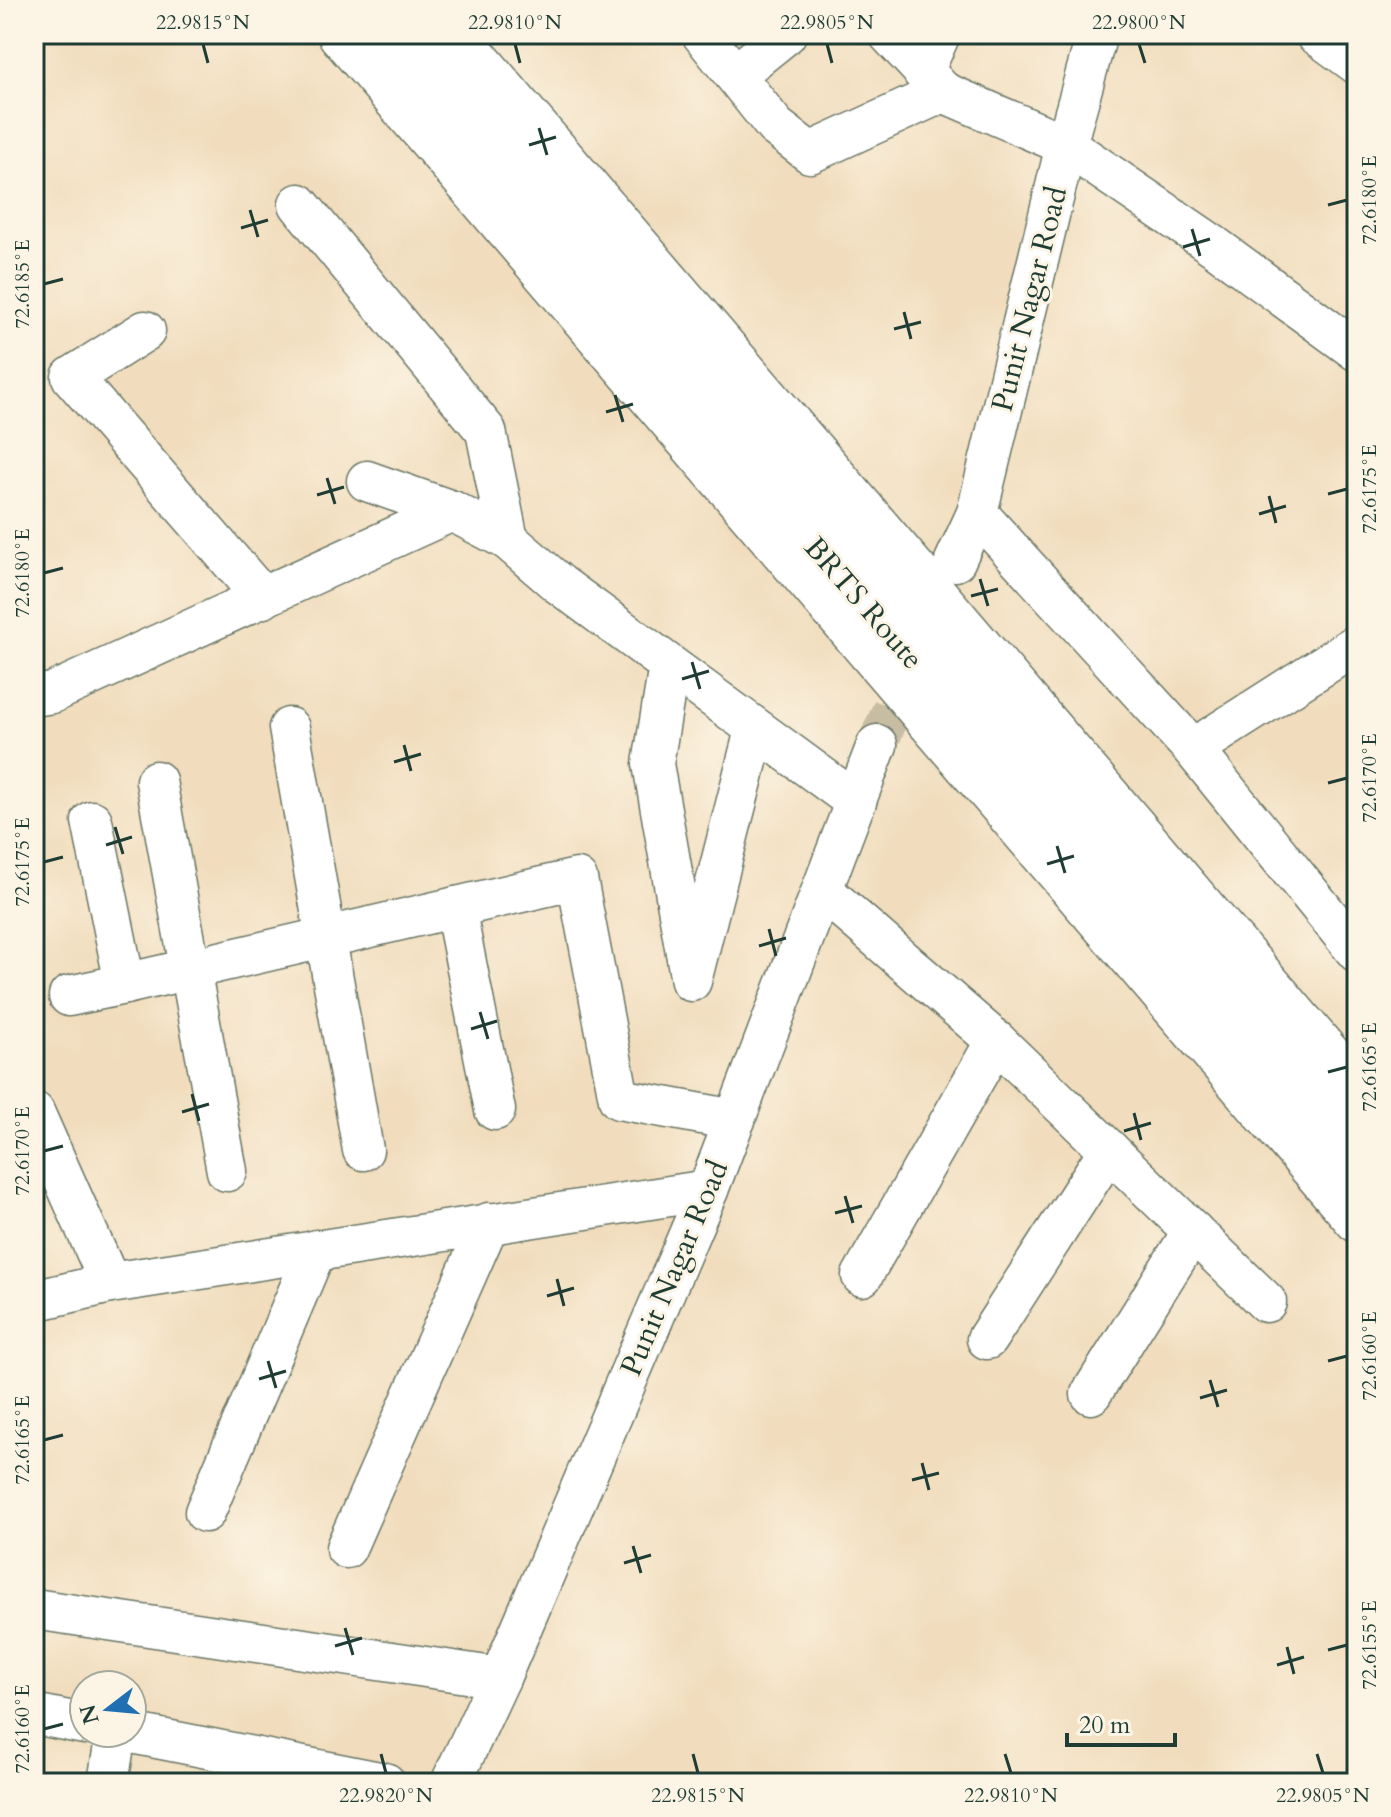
<svg xmlns="http://www.w3.org/2000/svg" width="1391" height="1817" viewBox="0 0 1391 1817" font-family="Cardo,serif">
	<style>
		.lines { fill: none; stroke-linecap: round; stroke-linejoin: round }
		.minor-tunnel { stroke: #c7bda2; stroke-width: 40; stroke-dasharray: 40 20; stroke-linecap: butt }
		.minor-casing { stroke: #687564; stroke-width: 43 }
		.major-casing { stroke: #687564; stroke-width: 47 }
		.minor { stroke: #fff; stroke-width: 40 }
		.major { stroke: #fff; stroke-width: 44 }
		.ticks { fill: none; stroke: #1f3d34; stroke-width: 3 }
		.labels { text-anchor: middle; stroke-width: 6; stroke-linejoin: round; paint-order: stroke }
		.street-label { font-size: 30px; fill: #1f3d34; stroke: #fcf5e5 }
		.neatline { fill: none; stroke: #1f3d34; stroke-width: 3 }
		.ticks-label { font-size: 20px; text-anchor: middle; fill: #1f3d34 }
	</style>
	<rect width="100%" height="100%" fill="#fcf5e5"/>
	<filter id="ink" filterUnits="userSpaceOnUse"><feTurbulence type="fractalNoise" baseFrequency=".0125" numOctaves="2"/><feDisplacementMap in="SourceGraphic" scale="16" xChannelSelector="R" yChannelSelector="G"/><feConvolveMatrix kernelMatrix="1 2 1 2 8 2 1 2 1" color-interpolation-filters="sRGB"/></filter>
	<filter id="wash" filterUnits="userSpaceOnUse"><feTurbulence type="fractalNoise" baseFrequency=".006" numOctaves="4" result="noise"/><feDisplacementMap in="SourceGraphic" scale="32" xChannelSelector="R" yChannelSelector="G"/><feGaussianBlur stdDeviation="1.8" result="paint"/><feColorMatrix in="noise" values="0 0 0 0 0 0 0 0 0 0 0 0 0 0 0 0 0 1.4 0 .05"/><feComposite in="paint" operator="in"/></filter>
	<g filter="url(#wash)">
		<rect width="100%" height="100%" fill="#f1ddbd"/>
	</g>
	<g filter="url(#ink)">
		<g class="lines">
			<path class="minor-tunnel" d="M877 745 913 661"/>
			<g class="minor-casing">
				<g id="minor">
					<path d="M372 34 1357 1173"/>
					<path d="M418 34 1357 1125"/>
					<path d="M702 34 775 126 810 153 943 92"/>
					<path d="M889 34 943 92 1066 145 1214 246 1357 351"/>
					<path d="M1316 34 1357 64"/>
					<path d="M923 72 940 34"/>
					<path d="M735 75 786 34"/>
					<path d="M299 204 486 431 508 540"/>
					<path d="M145 331 72 377 263 598"/>
					<path d="M367 481 452 511 508 540 559 584 856 802"/>
					<path d="M977 513 1193 749 1357 952"/>
					<path d="M955 561 977 513 1066 145 1097 34"/>
					<path d="M669 666 653 764 691 981 755 730"/>
					<path d="M34 696 52 693 452 511"/>
					<path d="M289 728 363 1150"/>
					<path d="M1193 749 1357 644"/>
					<path d="M156 781 227 1171"/>
					<path d="M92 821 125 984 577 879 619 1099 735 1120"/>
					<path d="M822 890 996 1041 1266 1302"/>
					<path d="M455 907 495 1110"/>
					<path d="M69 996 125 984"/>
					<path d="M34 1112 110 1283"/>
					<path d="M862 1276 996 1041"/>
					<path d="M34 1301 110 1283 708 1190"/>
					<path d="M987 1339 1109 1150"/>
					<path d="M1091 1394 1193 1231"/>
					<path d="M205 1512 316 1250"/>
					<path d="M346 1548 489 1223"/>
					<path d="M34 1609 500 1678"/>
					<path d="M34 1714 84 1724"/>
					<path d="M131 1733 385 1783"/>
					<path d="M108 1783 116 1733"/>
					<path d="M451 1783 500 1678 708 1190 877 745"/>
				</g>
			</g>
			<g class="major-casing">
				<g id="major">
					<path d="M340 34 1357 1220"/>
					<path d="M456 34 1357 1088"/>
				</g>
			</g>
			<use href="#minor" class="minor"/>
			<use href="#major" class="major"/>
		</g>
	</g>
	<path class="ticks" d="M203 44 208 63M515 44 520 63M827 44 832 63M1139 44 1145 63M539 128 547 155M529 145 556 137M1328 205 1347 200M250 210 258 237M241 228 268 220M1192 229 1200 256M1183 247 1210 239M44 284 63 279M904 312 911 339M894 329 921 322M615 395 623 422M606 412 633 404M327 478 335 504M1328 494 1347 489M317 495 344 487M1269 496 1276 523M1259 514 1286 506M44 573 63 568M980 579 988 606M971 596 998 589M692 662 700 689M682 679 709 671M404 745 411 771M394 762 421 754M1328 783 1347 778M115 827 123 854M106 845 132 837M1057 846 1065 873M44 862 63 857M1047 864 1074 856M769 929 776 956M759 946 786 938M480 1012 488 1039M471 1029 497 1021M1328 1072 1347 1067M192 1094 199 1121M182 1112 209 1104M1134 1113 1141 1140M1124 1131 1151 1123M44 1151 63 1146M845 1196 853 1223M835 1213 862 1206M557 1279 564 1306M547 1296 574 1288M268 1361 276 1388M1328 1361 1347 1356M259 1379 286 1371M1210 1380 1218 1407M1200 1398 1227 1390M44 1440 63 1435M922 1463 929 1490M912 1480 939 1473M633 1546 641 1573M624 1563 651 1555M345 1628 353 1655M335 1646 362 1638M1287 1647 1294 1674M1328 1650 1347 1645M1277 1665 1304 1657M44 1729 63 1724M381 1754 386 1773M693 1754 698 1773M1005 1754 1011 1773M1317 1754 1323 1773"/>
	<g class="labels">
		<g class="street-label">
			<text transform="translate(1029 299) rotate(-76)" y="10">Punit Nagar Road</text>
			<text transform="translate(864 603) rotate(49)" y="10">BRTS Route</text>
			<text transform="translate(674 1268) rotate(-67)" y="10">Punit Nagar Road</text>
		</g>
	</g>
	<rect width="1391" height="1817" fill="none" stroke="#fcf5e5" stroke-width="88"/>
	<g transform="translate(108 1709) rotate(254)"><circle r="38" fill="#fcf5e5" stroke="#a4ab9e" stroke-width="2"/>
	<path d="M0-6L14 30L0 20L-14 30Z" fill="#1f6fb2"/>
	<text y="-12" font-size="22" font-weight="bold" text-anchor="middle" fill="#1f3d34">N</text>
	</g>
	<path d="M1067 1733v12h108v-12" fill="none" stroke="#1f3d34" stroke-width="4"/>
	<text x="1079" y="1733" font-size="24" fill="#1f3d34" stroke="#fcf5e5" stroke-width="6" paint-order="stroke">20 m</text>
	<rect x="44" y="44" width="1303" height="1729" class="neatline"/>
	<g class="ticks-label">
		<text x="203" y="29">22.9815°N</text>
		<text x="515" y="29">22.9810°N</text>
		<text x="827" y="29">22.9805°N</text>
		<text x="1139" y="29">22.9800°N</text>
		<text transform="translate(1369 200) rotate(-90)" y="7">72.6180°E</text>
		<text transform="translate(22 284) rotate(-90)" y="7">72.6185°E</text>
		<text transform="translate(1369 489) rotate(-90)" y="7">72.6175°E</text>
		<text transform="translate(22 573) rotate(-90)" y="7">72.6180°E</text>
		<text transform="translate(1369 778) rotate(-90)" y="7">72.6170°E</text>
		<text transform="translate(22 862) rotate(-90)" y="7">72.6175°E</text>
		<text transform="translate(1369 1067) rotate(-90)" y="7">72.6165°E</text>
		<text transform="translate(22 1151) rotate(-90)" y="7">72.6170°E</text>
		<text transform="translate(1369 1356) rotate(-90)" y="7">72.6160°E</text>
		<text transform="translate(22 1440) rotate(-90)" y="7">72.6165°E</text>
		<text transform="translate(1369 1645) rotate(-90)" y="7">72.6155°E</text>
		<text transform="translate(22 1729) rotate(-90)" y="7">72.6160°E</text>
		<text x="386" y="1802">22.9820°N</text>
		<text x="698" y="1802">22.9815°N</text>
		<text x="1011" y="1802">22.9810°N</text>
		<text x="1323" y="1802">22.9805°N</text>
	</g>
</svg>
